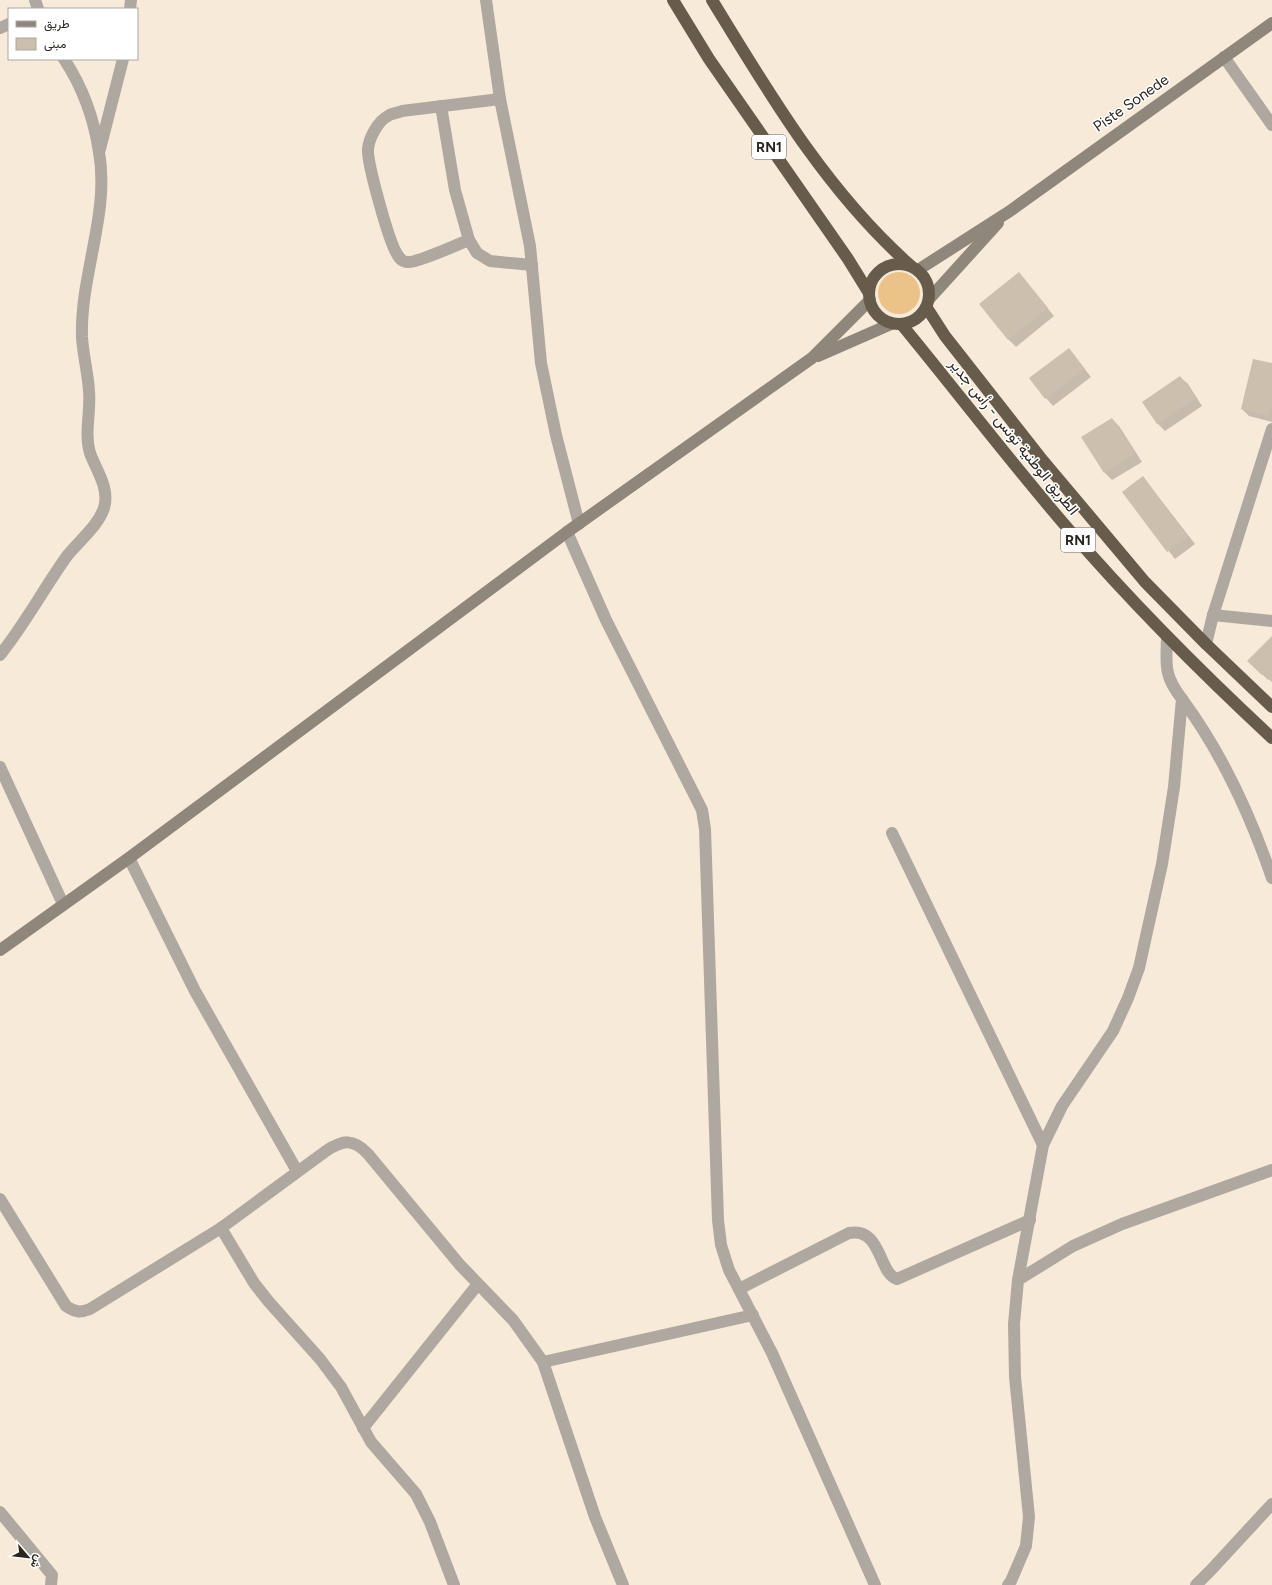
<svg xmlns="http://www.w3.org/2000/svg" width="1272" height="1585" viewBox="0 0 1272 1585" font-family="Figtree,Vazirmatn,sans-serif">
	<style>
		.green { fill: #ebc287 }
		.shadow { fill: #0003 }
		.building { fill: #ccbfad }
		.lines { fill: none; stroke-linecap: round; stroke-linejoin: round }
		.street { stroke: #aea8a0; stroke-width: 12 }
		.secondary { stroke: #8f877c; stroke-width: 12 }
		.highway { stroke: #675b4b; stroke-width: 12 }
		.labels { text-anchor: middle; stroke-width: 3; stroke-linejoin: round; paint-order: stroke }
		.shield { fill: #fff; stroke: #6a6762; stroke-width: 1 }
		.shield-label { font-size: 14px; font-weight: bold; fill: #2a261f }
		.street-label { font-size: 15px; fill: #2a261f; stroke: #fff }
	</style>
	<rect width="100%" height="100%" fill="#f8ead8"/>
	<circle class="green" cx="899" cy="293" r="21"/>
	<g class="shadow">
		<path d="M1019 274 1054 316 1016 347 1008 339Z"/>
		<path d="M1069 349 1091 377 1053 406 1030 379Z"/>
		<path d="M1272 364V422L1249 416 1242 409Z"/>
		<path d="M1180 377 1188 384 1202 406 1165 431 1158 424 1143 402Z"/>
		<path d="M1112 419 1119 426 1142 462 1112 480 1105 473 1082 437Z"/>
		<path d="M1143 477 1195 544 1175 559 1123 492Z"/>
		<path d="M1272 648V681L1269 679 1268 680 1249 661Z"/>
	</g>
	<g class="building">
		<path d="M1019 272 1048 308 1008 340 979 304Z"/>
		<path d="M1069 348 1085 369 1045 399 1029 378Z"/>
		<path d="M1253 359 1272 363V403L1269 416 1241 409Z"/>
		<path d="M1180 376 1196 398 1157 424 1142 402Z"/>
		<path d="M1112 418 1135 454 1104 473 1081 437Z"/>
		<path d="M1143 476 1188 537 1167 552 1122 492Z"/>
		<path d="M1272 636V682L1263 674 1262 675 1247 661Z"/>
	</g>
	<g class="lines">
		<g class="street">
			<path d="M35 0 38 9"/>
			<path d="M486 0 500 99 530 246 541 363 556 435 579 524"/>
			<path d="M130 9 131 0"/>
			<path d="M0 28 9 24"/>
			<path d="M1224 57 1272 125"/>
			<path d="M441 106 455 190 469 240 477 253 490 261 532 265"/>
			<path d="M100 149 123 59"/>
			<path d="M469 240C458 244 416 264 406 262 402 261 399 258 397 254 389 242 367 163 368 149 369 138 378 121 388 116 391 113 398 113 402 111L500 99"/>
			<path d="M567 532 606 620 702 810 705 829 718 1220 721 1245 729 1270 772 1353 875 1585"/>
			<path d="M1213 615 1272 621"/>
			<path d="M1206 644 1213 615 1272 429"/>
			<path d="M0 655C25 624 44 588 67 556 79 541 98 526 104 508 110 488 96 470 90 453 84 434 91 411 89 391 88 373 83 355 82 337 80 275 110 213 99 152 94 119 82 86 64 59"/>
			<path d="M1182 699C1222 753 1250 814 1272 878"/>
			<path d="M0 767 63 904"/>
			<path d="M892 833 1043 1145"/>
			<path d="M129 858 195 991 297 1171"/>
			<path d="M0 1199 66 1306C75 1312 80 1313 90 1309L221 1228 326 1151C343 1140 353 1138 368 1154L460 1265 513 1320 543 1362 753 1315"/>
			<path d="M221 1228 254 1283 269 1302 320 1359 341 1387 371 1442 416 1494 430 1522 454 1585"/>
			<path d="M1018 1280 1073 1246 1122 1224 1272 1170"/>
			<path d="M739 1289 849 1233C882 1227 878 1273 897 1279L1030 1220"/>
			<path d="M543 1362 595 1517 623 1585"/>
			<path d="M363 1428 478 1284"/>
			<path d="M0 1512 52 1575 51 1585"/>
			<path d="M1008 1585 1011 1581 1026 1546 1029 1517 1015 1377 1014 1324 1018 1280 1043 1145 1062 1106 1113 1031 1128 998 1139 968 1162 864 1174 787 1182 699C1164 676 1166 666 1167 638"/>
			<path d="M1196 1585 1211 1570 1272 1504"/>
		</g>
		<g class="secondary">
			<path d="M918 270 1010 211 1272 23"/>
			<path d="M930 298 998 223"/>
			<path d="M818 356 891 324"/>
			<path d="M0 950 129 858 567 532 812 358 870 300"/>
		</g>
		<g class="highway">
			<path d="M673 0 709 59 848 259 869 293"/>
			<path d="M712 0C770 95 827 192 911 266"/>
			<circle cx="899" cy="294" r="30"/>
			<path d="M927 308 945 336 1040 457 1145 582 1206 644 1272 707"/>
			<path d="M902 325C958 393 1012 464 1070 531 1133 604 1201 672 1272 738"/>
		</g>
	</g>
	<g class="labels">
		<g class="shield">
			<rect x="752" y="135" width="34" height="24" rx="3"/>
			<rect x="1061" y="528" width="34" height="24" rx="3"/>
		</g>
		<g class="shield-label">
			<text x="769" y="152">RN1</text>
			<text x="1078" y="545">RN1</text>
		</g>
		<g class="street-label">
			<text transform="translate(1131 103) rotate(-35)" y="5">Piste Sonede</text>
			<text transform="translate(1014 437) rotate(51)" y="5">الطريق الوطنية تونس - رأس جدير</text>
		</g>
	</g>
	<rect x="8" y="8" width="130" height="52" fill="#ffffff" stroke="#aaa8a5"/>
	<rect x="16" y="21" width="20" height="6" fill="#8f877c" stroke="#aaa8a5"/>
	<text x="44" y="28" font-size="12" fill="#2a261f">طريق</text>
	<rect x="16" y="38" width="20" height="12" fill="#ccbfad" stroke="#aaa8a5"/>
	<text x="44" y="48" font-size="12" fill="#2a261f">مبنى</text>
	<g transform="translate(28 1557) rotate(118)" stroke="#ffffff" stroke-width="3" paint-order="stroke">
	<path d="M0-3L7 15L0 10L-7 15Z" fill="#2a261f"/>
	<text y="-6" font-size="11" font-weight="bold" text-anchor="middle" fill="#2a261f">ش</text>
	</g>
</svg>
